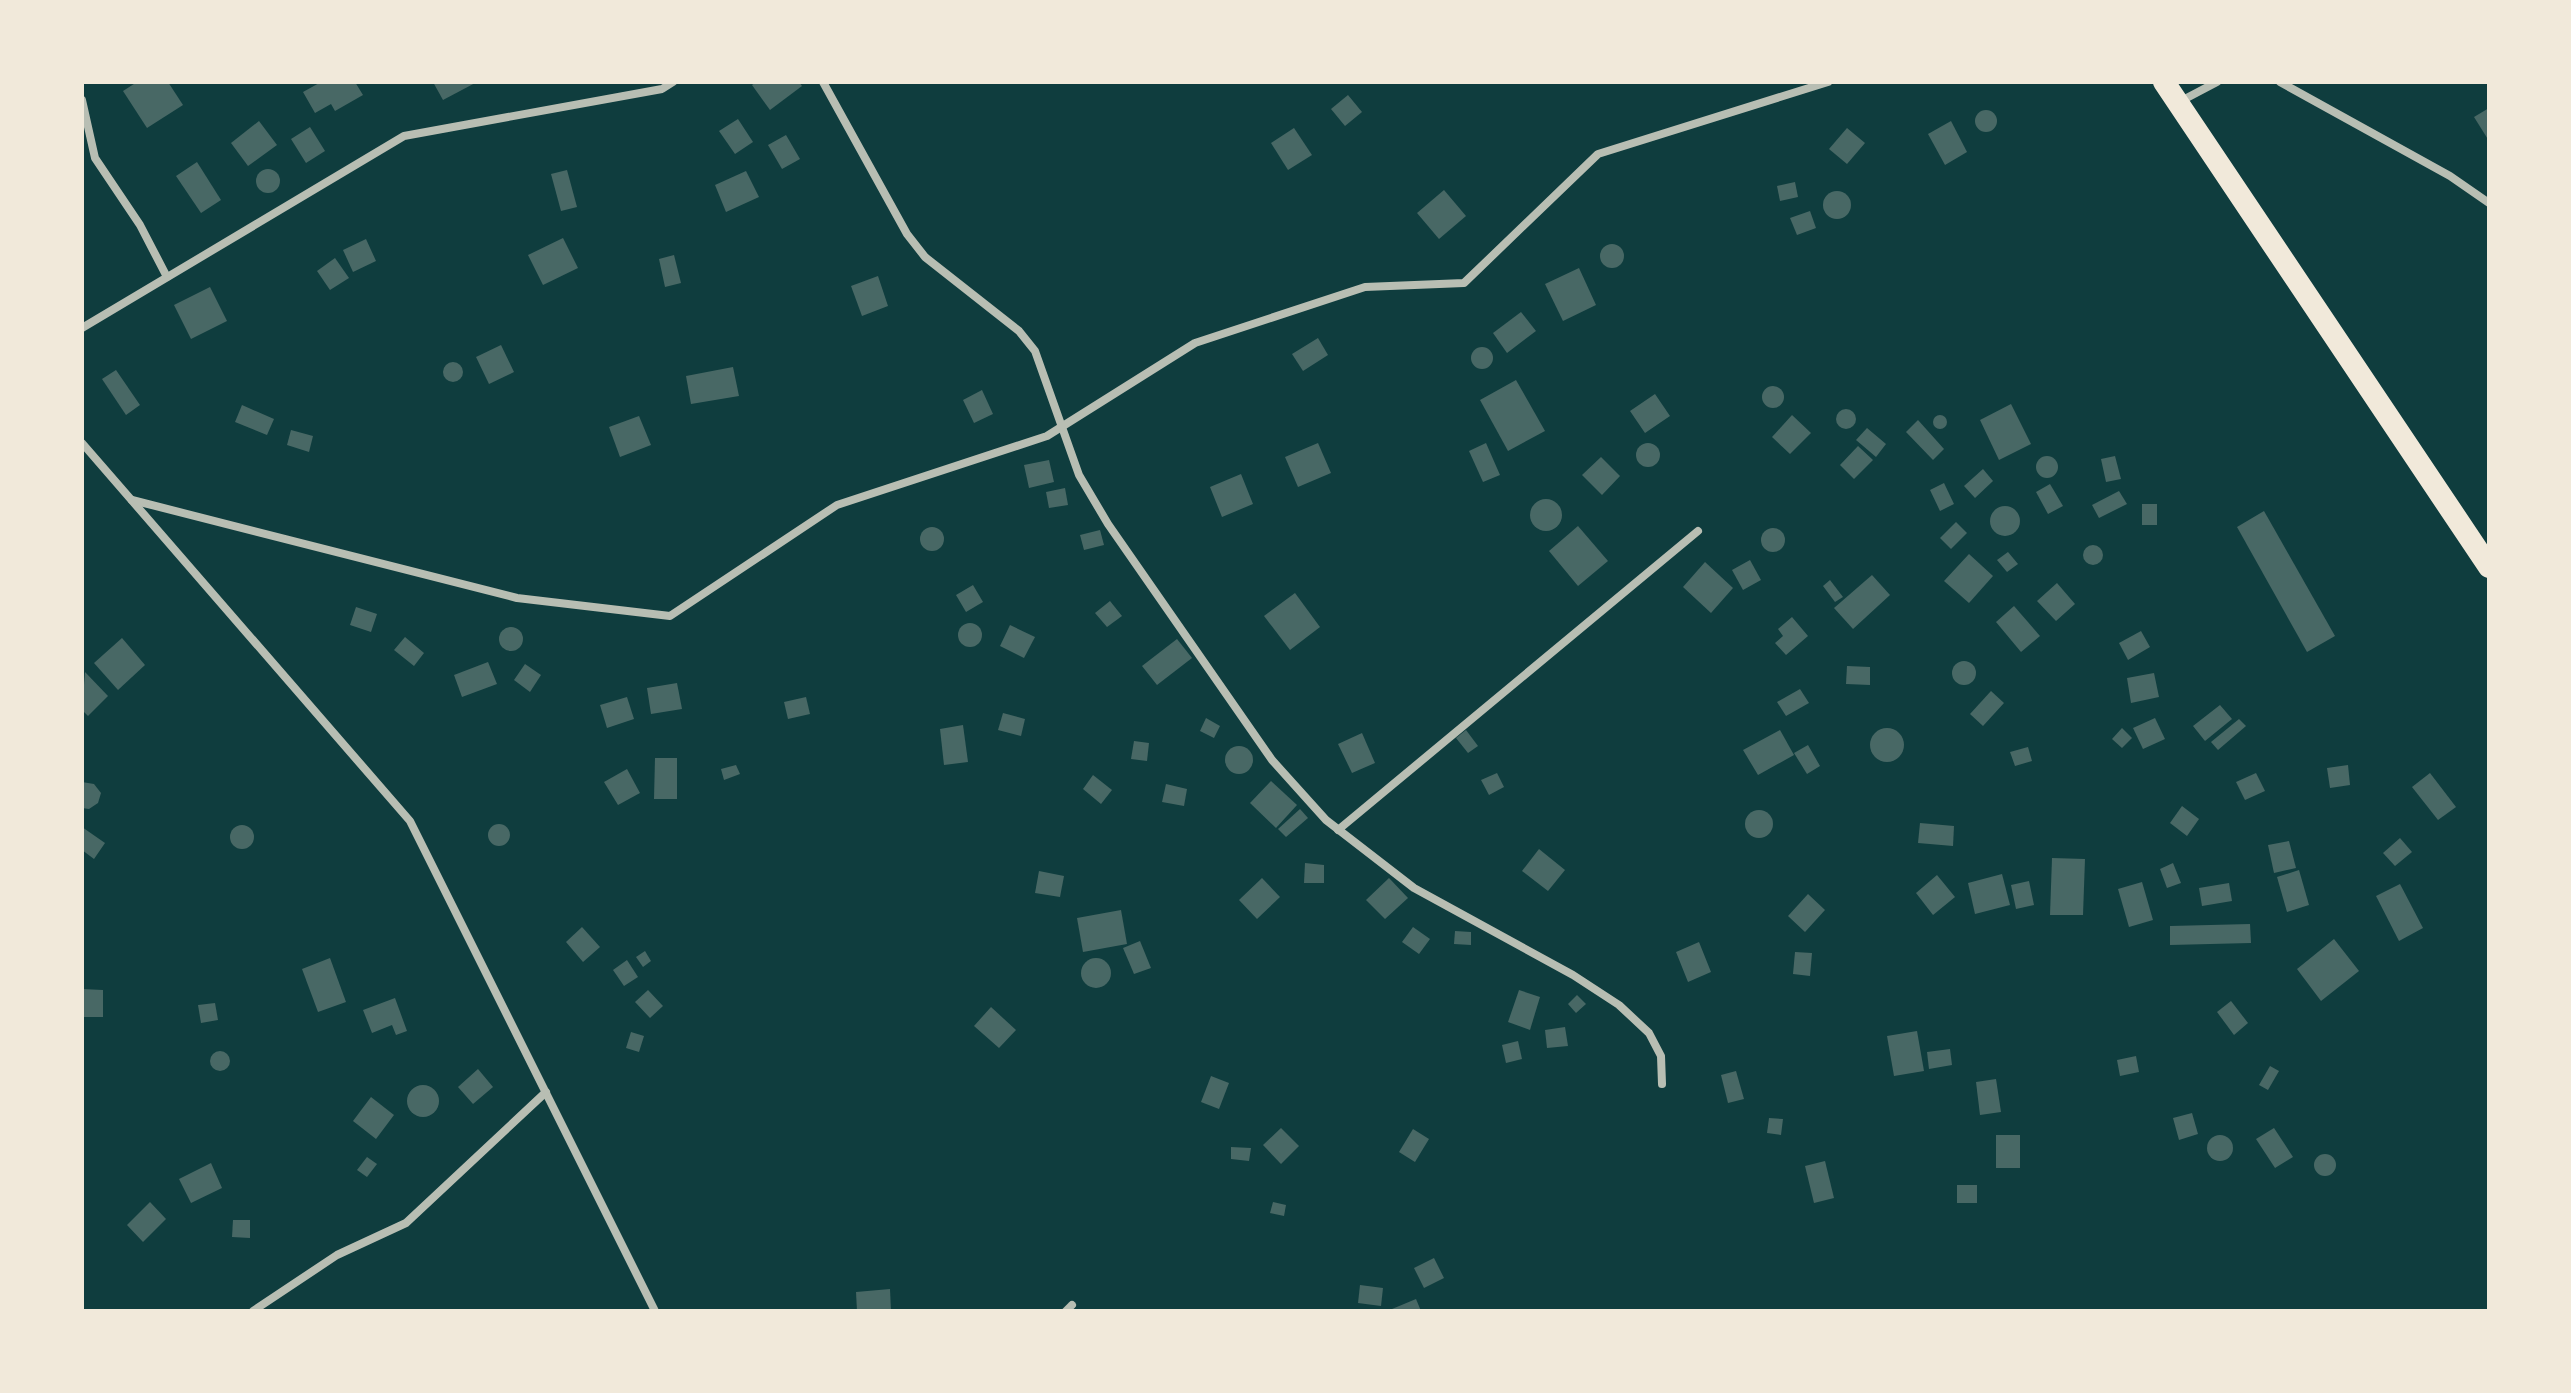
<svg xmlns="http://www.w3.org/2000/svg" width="2571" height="1393" viewBox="0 0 2571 1393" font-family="'PT Sans',sans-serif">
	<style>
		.building { fill: #486865 }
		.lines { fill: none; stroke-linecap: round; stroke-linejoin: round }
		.minor { stroke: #b8beb3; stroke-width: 8 }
		.trunk { stroke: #f1e9da; stroke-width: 22 }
	</style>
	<rect width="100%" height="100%" fill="#0f3d3e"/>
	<g class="building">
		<path d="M137 82H168L183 105 147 128 123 91Z"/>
		<path d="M321 82H355L363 95 335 111 331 104 315 113 303 92Z"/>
		<path d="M433 82H477L443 100Z"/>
		<path d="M756 82H799L802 86 770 110 752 85Z"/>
		<path d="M1348 95 1362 112 1345 126 1331 109Z"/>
		<path d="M2489 108V141L2474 117Z"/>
		<circle cx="1986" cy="121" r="11"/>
		<path d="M738 119 753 142 735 154 719 131Z"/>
		<path d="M259 121 277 145 248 166 231 143Z"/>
		<path d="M1951 121 1967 152 1945 165 1928 134Z"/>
		<path d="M310 127 325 151 306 163 291 139Z"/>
		<path d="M1294 128 1312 155 1288 170 1271 143Z"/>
		<path d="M1847 128 1865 143 1847 164 1829 149Z"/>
		<path d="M786 135 800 159 782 169 768 145Z"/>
		<path d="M197 162 221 200 201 213 176 176Z"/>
		<circle cx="268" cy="181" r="12"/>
		<path d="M567 170 577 207 561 211 551 174Z"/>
		<path d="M746 171 759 197 726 212 715 185Z"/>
		<path d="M1795 182 1798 197 1780 201 1777 186Z"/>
		<path d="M1444 190 1466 216 1439 239 1417 213Z"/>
		<circle cx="1837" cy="205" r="14"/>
		<path d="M1810 211 1816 228 1797 235 1790 218Z"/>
		<path d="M563 238 578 268 543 285 528 255Z"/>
		<path d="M366 239 376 261 353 272 343 250Z"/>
		<circle cx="1612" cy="256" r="12"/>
		<path d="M674 255 681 283 665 287 659 259Z"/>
		<path d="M335 258 349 278 330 290 317 271Z"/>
		<path d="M1579 268 1596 305 1563 321 1545 284Z"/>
		<path d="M878 276 888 306 862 316 851 286Z"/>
		<path d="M210 287 227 321 191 339 174 305Z"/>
		<path d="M1521 312 1536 331 1507 353 1493 333Z"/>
		<path d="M1318 338 1328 355 1303 371 1292 354Z"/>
		<path d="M501 345 514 372 489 384 476 357Z"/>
		<circle cx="1482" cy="358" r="11"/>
		<circle cx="453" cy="372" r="10"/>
		<path d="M733 367 739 396 691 404 686 376Z"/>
		<path d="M116 370 140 405 126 415 102 379Z"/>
		<path d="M1516 380 1545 431 1508 451 1480 400Z"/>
		<circle cx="1773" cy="397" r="11"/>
		<path d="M982 390 993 414 974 423 963 400Z"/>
		<path d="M1655 394 1670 416 1645 433 1630 411Z"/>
		<path d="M2011 404 2031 444 1999 460 1980 420Z"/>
		<path d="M242 405 274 419 267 435 235 422Z"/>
		<circle cx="1846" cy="419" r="10"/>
		<circle cx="1940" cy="422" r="7"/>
		<path d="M1792 415 1811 433 1790 454 1772 437Z"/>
		<path d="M639 416 651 445 620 457 609 427Z"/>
		<path d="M1918 420 1944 449 1933 460 1906 432Z"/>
		<path d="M1867 428 1886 444 1876 457 1856 440Z"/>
		<path d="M291 430 313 436 309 452 287 445Z"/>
		<path d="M1318 443 1331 473 1298 487 1285 457Z"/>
		<path d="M1486 443 1500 475 1483 482 1469 451Z"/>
		<circle cx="1648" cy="455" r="12"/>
		<path d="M1858 446 1873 460 1854 479 1840 465Z"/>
		<circle cx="2047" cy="467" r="11"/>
		<path d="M2115 456 2121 479 2106 482 2101 459Z"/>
		<path d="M1601 457 1620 476 1602 495 1582 475Z"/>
		<path d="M1049 460 1054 482 1029 488 1024 465Z"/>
		<path d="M1983 469 1993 481 1975 498 1964 486Z"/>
		<path d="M1241 474 1253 504 1222 517 1210 487Z"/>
		<path d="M1944 483 1954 504 1940 511 1930 490Z"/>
		<path d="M2050 484 2063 506 2048 514 2036 492Z"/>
		<path d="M1065 488 1068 505 1049 508 1046 492Z"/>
		<path d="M2119 491 2127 504 2099 518 2092 505Z"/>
		<circle cx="1546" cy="515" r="16"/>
		<rect x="2142" y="504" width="15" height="21"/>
		<circle cx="2005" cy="521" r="15"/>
		<path d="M2264 511 2335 636 2307 652 2237 527Z"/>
		<path d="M1956 522 1967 533 1951 549 1940 538Z"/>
		<path d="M1578 526 1608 561 1578 586 1549 551Z"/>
		<circle cx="932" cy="539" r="12"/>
		<circle cx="1773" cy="540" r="12"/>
		<path d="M1100 530 1104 545 1084 550 1080 535Z"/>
		<circle cx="2093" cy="555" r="10"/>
		<path d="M2008 552 2018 564 2007 572 1997 560Z"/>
		<path d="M1969 554 1993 576 1969 603 1944 581Z"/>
		<path d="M1750 560 1761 580 1743 590 1732 570Z"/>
		<path d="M1705 562 1733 588 1711 613 1683 587Z"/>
		<path d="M1872 575 1890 595 1853 629 1834 608Z"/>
		<path d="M1830 580 1843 597 1835 602 1823 586Z"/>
		<path d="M2057 583 2075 604 2056 621 2037 601Z"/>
		<path d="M973 585 983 602 966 612 956 595Z"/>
		<path d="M1295 593 1320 627 1290 650 1264 616Z"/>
		<path d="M1110 601 1122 616 1107 627 1095 613Z"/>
		<path d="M2014 606 2040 636 2021 652 1996 622Z"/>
		<path d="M356 607 377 614 371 632 350 625Z"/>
		<path d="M1792 617 1808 636 1786 655 1775 643 1783 636 1778 629Z"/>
		<circle cx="970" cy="635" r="12"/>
		<path d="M1010 625 1035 637 1024 658 1000 646Z"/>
		<circle cx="511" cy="639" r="12"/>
		<path d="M2141 631 2150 647 2128 660 2119 643Z"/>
		<path d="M405 637 424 653 414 666 394 650Z"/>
		<path d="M122 638 145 665 118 690 94 663Z"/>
		<path d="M1177 639 1192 658 1157 685 1142 666Z"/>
		<circle cx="1964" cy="673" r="12"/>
		<path d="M488 662 497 684 462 697 454 675Z"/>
		<path d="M525 664 541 675 530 692 514 680Z"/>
		<path d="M1847 666 1870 667V685L1846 684Z"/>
		<path d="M85 672 108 696 88 716 82 710Z"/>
		<path d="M2154 673 2159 697 2131 703 2127 678Z"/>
		<path d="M677 683 682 709 651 714 647 688Z"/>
		<path d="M1800 689 1809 703 1786 716 1777 702Z"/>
		<path d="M1991 691 2004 703 1983 726 1970 714Z"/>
		<path d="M627 697 634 719 607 728 600 705Z"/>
		<path d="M806 697 810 714 788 719 784 702Z"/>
		<path d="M2220 705 2232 719 2205 741 2193 726Z"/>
		<path d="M1003 713 1025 719 1021 736 998 730Z"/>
		<path d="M1206 718 1220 726 1214 738 1200 731Z"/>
		<path d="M2155 718 2165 739 2143 749 2133 728Z"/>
		<path d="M2239 719 2246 726 2218 750 2211 742Z"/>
		<path d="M963 725 968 762 944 765 940 729Z"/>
		<path d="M2122 728 2132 738 2122 748 2112 739Z"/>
		<circle cx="1887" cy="745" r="17"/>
		<path d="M1466 730 1478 746 1468 753 1456 738Z"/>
		<path d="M1780 730 1794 755 1758 775 1743 750Z"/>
		<path d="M1362 733 1375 763 1352 773 1338 744Z"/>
		<path d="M1134 741 1149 743 1147 761 1131 759Z"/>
		<path d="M1808 745 1820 766 1807 774 1794 753Z"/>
		<circle cx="1239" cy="760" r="14"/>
		<path d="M2028 747 2032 761 2015 766 2010 752Z"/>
		<path d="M655 758H677V799H654Z"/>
		<path d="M736 765 740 774 724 780 721 769Z"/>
		<path d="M2348 765 2350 785 2330 788 2327 768Z"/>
		<path d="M627 769 640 793 618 805 604 782Z"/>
		<path d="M1497 773 1504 787 1489 795 1481 780Z"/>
		<path d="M2256 773 2265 791 2245 800 2236 782Z"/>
		<path d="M2430 773 2456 807 2438 820 2412 787Z"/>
		<path d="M1093 775 1112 790 1101 804 1083 789Z"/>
		<path d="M1271 781 1297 805 1276 828 1250 803Z"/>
		<path d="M82 782 94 784 101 793 98 803 89 809 82 808Z"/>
		<path d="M1166 784 1187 789 1184 806 1162 802Z"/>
		<path d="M2182 806 2199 819 2187 836 2170 823Z"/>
		<path d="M1300 809 1308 818 1286 837 1278 829Z"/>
		<circle cx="1759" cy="824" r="14"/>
		<path d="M1920 823 1954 826 1953 846 1918 843Z"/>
		<circle cx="499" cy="835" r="11"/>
		<circle cx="242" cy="837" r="12"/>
		<path d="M82 827 105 843 94 859 82 850Z"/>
		<path d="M2400 838 2412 852 2395 866 2383 853Z"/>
		<path d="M2289 841 2296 868 2274 873 2268 845Z"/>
		<path d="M1539 849 1565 870 1548 891 1522 871Z"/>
		<path d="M2052 858 2085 859 2083 915H2050Z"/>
		<path d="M1305 863 1324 865V883H1304Z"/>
		<path d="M2173 863 2181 883 2167 888 2160 869Z"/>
		<path d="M2299 870 2309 905 2287 912 2277 877Z"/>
		<path d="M1039 871 1064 876 1060 897 1035 893Z"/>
		<path d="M2002 874 2010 905 1975 914 1968 883Z"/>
		<path d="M1937 875 1955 897 1933 915 1916 893Z"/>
		<path d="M1262 878 1280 897 1257 919 1239 900Z"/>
		<path d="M1389 878 1408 898 1385 919 1366 900Z"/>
		<path d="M2029 881 2034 905 2016 909 2011 885Z"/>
		<path d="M2142 882 2153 920 2129 927 2118 889Z"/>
		<path d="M2229 883 2232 901 2202 906 2199 888Z"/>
		<path d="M2400 884 2423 928 2399 941 2376 896Z"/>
		<path d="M1808 894 1825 910 1805 932 1788 916Z"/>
		<path d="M1121 910 1127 944 1083 952 1077 918Z"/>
		<path d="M2250 924 2251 943 2170 945V926Z"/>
		<path d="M582 927 600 947 583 962 566 942Z"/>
		<path d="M1413 927 1430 939 1419 954 1402 942Z"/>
		<path d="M1455 931 1471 932V945L1454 944Z"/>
		<path d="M2334 939 2359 971 2321 1001 2297 969Z"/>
		<path d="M1140 941 1151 968 1134 974 1123 948Z"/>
		<path d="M1699 942 1711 972 1688 982 1676 952Z"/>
		<path d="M645 951 651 961 643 967 636 957Z"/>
		<path d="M1795 952 1812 953 1810 976 1793 974Z"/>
		<circle cx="1096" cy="973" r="15"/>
		<path d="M330 958 346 1002 318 1012 302 969Z"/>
		<path d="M627 960 638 977 624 986 613 970Z"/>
		<path d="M82 989 103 990V1017H82Z"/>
		<path d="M648 990 663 1006 650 1018 635 1002Z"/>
		<path d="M1519 990 1540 997 1530 1030 1508 1022Z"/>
		<path d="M1577 995 1586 1004 1576 1013 1568 1004Z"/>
		<path d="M395 998 407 1031 396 1035 392 1025 372 1033 363 1010Z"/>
		<path d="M2231 1001 2248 1023 2234 1035 2217 1012Z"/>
		<path d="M215 1003 218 1020 201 1023 198 1005Z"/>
		<path d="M991 1007 1016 1030 999 1048 974 1026Z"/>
		<path d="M1565 1027 1568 1046 1547 1048 1545 1030Z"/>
		<path d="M1917 1031 1924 1071 1894 1076 1887 1036Z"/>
		<path d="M631 1032 644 1036 639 1052 626 1048Z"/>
		<path d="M1518 1041 1522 1059 1506 1063 1502 1045Z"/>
		<path d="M1950 1049 1952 1065 1929 1069 1927 1052Z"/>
		<circle cx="220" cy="1061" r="10"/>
		<path d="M2136 1056 2139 1072 2120 1076 2117 1060Z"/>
		<path d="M2270 1066 2279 1071 2268 1090 2259 1085Z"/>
		<path d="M478 1069 493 1087 473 1104 458 1087Z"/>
		<path d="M1736 1071 1744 1099 1728 1103 1721 1075Z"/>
		<path d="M1211 1076 1229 1083 1219 1109 1201 1102Z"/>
		<path d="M1996 1079 2001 1112 1980 1115 1976 1082Z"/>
		<circle cx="423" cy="1101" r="16"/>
		<path d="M371 1097 394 1115 376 1139 353 1121Z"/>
		<path d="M2192 1113 2198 1134 2179 1140 2173 1118Z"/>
		<path d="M1769 1118 1783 1119 1781 1135 1767 1133Z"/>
		<path d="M1281 1128 1299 1146 1281 1164 1263 1145Z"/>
		<path d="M2274 1128 2293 1157 2275 1168 2256 1139Z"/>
		<path d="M1413 1129 1429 1139 1415 1162 1399 1152Z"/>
		<rect x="1996" y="1135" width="24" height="33"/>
		<circle cx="2220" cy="1148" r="13"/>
		<path d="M1231 1147 1251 1148 1249 1161 1231 1159Z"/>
		<circle cx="2325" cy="1165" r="11"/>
		<path d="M367 1157 377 1164 367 1177 357 1170Z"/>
		<path d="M1825 1161 1834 1198 1814 1203 1805 1166Z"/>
		<path d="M211 1163 222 1188 191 1203 179 1179Z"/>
		<rect x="1957" y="1185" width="20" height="18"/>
		<path d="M150 1202 166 1219 143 1242 127 1225Z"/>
		<path d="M1273 1202 1286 1205 1284 1216 1270 1213Z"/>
		<path d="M233 1220H250V1238L232 1237Z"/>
		<path d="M1434 1258 1444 1278 1424 1288 1414 1268Z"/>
		<path d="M1360 1285 1383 1288 1381 1306 1358 1303Z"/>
		<path d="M890 1289 891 1311H857L856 1292Z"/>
		<path d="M1416 1299 1421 1311H1393L1392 1309Z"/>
	</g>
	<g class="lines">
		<g class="minor">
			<path d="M823 82 907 234 925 257 1019 331 1035 351 1079 475 1108 524 1272 760 1326 820 1414 888 1573 975 1619 1005 1649 1033 1661 1056 1662 1084"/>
			<path d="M2280 82 2450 176 2489 203"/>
			<path d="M82 100 95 158 140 225 167 277"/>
			<path d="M2179 102 2217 82"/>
			<path d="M82 328 404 136 662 89 673 82"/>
			<path d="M82 443 410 821 655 1311"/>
			<path d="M132 500 517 598 670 616 837 505 1047 436 1195 343 1365 287 1464 283 1598 154 1828 82"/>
			<path d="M1338 830 1698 531"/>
			<path d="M253 1311 337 1255 406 1223 546 1092"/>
			<path d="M1066 1311 1072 1305"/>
		</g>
		<path class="trunk" d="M2164 82 2489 567"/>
	</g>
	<rect width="2571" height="1393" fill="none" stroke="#f1e9da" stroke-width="168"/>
</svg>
